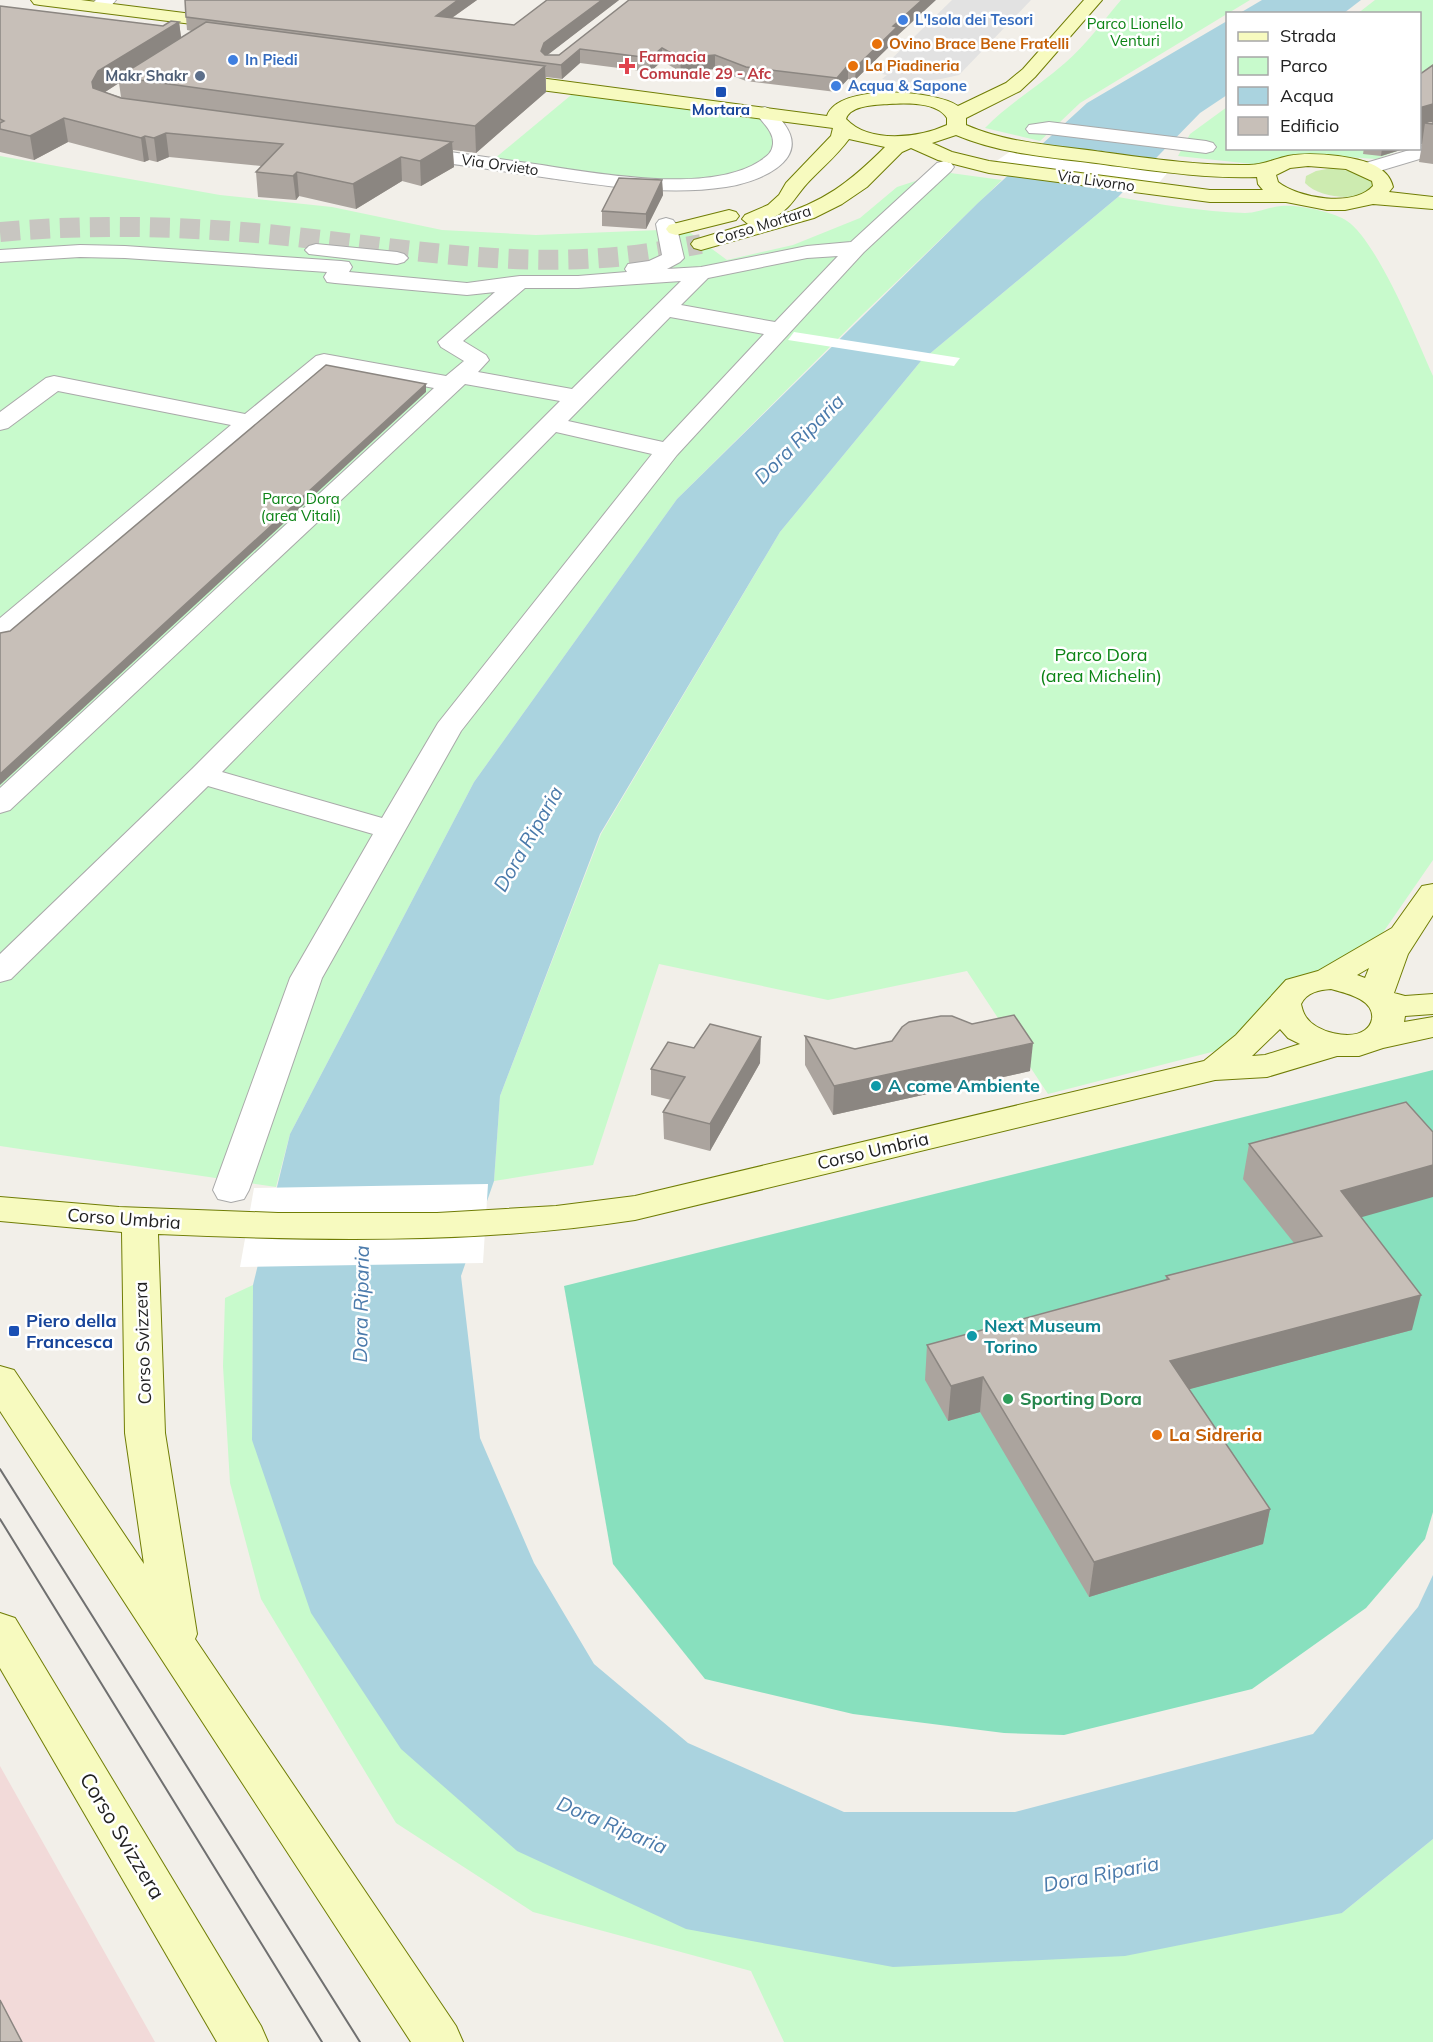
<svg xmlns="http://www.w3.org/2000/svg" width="1433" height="2042" viewBox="0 0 1433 2042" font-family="Mulish,sans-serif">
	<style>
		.commercial { fill: #f2dad9 }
		.grass { fill: #cdebb0 }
		.park { fill: #c8facc }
		.pitch { fill: #88e0be }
		.parking { fill: #e2e2e2 }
		.water { fill: #aad3df }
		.pier { fill: #fff }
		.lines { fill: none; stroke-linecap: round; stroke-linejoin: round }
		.secondary-tunnel { stroke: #c8c6c1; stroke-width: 20; stroke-dasharray: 20 10; stroke-linecap: butt }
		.street-casing { stroke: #a9a9a9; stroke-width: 2 }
		.secondary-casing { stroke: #707d05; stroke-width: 2 }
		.street { fill: #fff; fill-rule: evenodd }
		.secondary { fill: #f7fabf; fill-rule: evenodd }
		.tram { stroke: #707070; stroke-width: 2 }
		.wall { fill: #aba49e; fill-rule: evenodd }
		.shaded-wall { fill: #8b8681 }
		.building { fill: #c7bfb8; stroke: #8b8681; stroke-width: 1.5 }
		.shop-dot { fill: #3f7fe0; stroke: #fff; stroke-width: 2 }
		.food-dot { fill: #e8710a; stroke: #fff; stroke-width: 2 }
		.health-dot { fill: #e0444e; stroke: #fff; stroke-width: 2 }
		.service-dot { fill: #5c6f8a; stroke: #fff; stroke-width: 2 }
		.transit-dot { fill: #1a4fb4; stroke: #fff; stroke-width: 2 }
		.culture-dot { fill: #0f9aa8; stroke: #fff; stroke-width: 2 }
		.leisure-dot { fill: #2e9e5b; stroke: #fff; stroke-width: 2 }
		.labels { text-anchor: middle; stroke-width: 5; stroke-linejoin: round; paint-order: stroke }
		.far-shop-label { font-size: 15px; font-weight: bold; fill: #366cbe; stroke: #fff; text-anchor: start }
		.far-park-label { font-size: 15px; fill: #0c8416; stroke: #fff }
		.far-food-label { font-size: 15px; font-weight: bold; fill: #c56008; stroke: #fff; text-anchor: start }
		.far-health-label { font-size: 15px; font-weight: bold; fill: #be3a42; stroke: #fff; text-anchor: start }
		.far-service-label { font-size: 15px; font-weight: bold; fill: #4e5e75; stroke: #fff; text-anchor: end }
		.far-transit-label { font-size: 15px; font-weight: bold; fill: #164399; stroke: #fff }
		.far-street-label { font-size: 15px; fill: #222; stroke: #fff }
		.park-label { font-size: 18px; fill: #0c8416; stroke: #fff }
		.culture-label { font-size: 18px; font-weight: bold; fill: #0d838f; stroke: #fff; text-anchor: start }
		.street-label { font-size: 18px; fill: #222; stroke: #fff }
		.transit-label { font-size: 18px; font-weight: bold; fill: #164399; stroke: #fff; text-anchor: start }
		.leisure-label { font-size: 18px; font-weight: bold; fill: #27864d; stroke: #fff; text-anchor: start }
		.food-label { font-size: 18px; font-weight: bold; fill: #c56008; stroke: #fff; text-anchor: start }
		.water-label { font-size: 20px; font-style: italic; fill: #4a7aab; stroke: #fff }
		.near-street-label { font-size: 21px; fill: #222; stroke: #fff }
	</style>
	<rect width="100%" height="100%" fill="#f2efe9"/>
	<path class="commercial" d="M0 1766 155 2042H0Z"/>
	<path class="grass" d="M1332 168 1367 174 1379 187C1372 190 1364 195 1356 196 1341 199 1316 195 1305 183L1306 176 1316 171Z"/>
	<g class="park">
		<path d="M1121 0H1250L1080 103 1040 141 985 128C1009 103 1039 86 1065 63 1086 45 1103 21 1121 0Z"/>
		<path d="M1375 0H1433V98L1420 109V14H1357Z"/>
		<path d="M576 91 760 114 778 142 763 165 710 180 618 179 494 159Z"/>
		<path d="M1227 107 1228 148 1403 149 1376 159 1301 154 1262 165 1178 156 1190 134Z"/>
		<path d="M0 156 220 195 332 207 442 230 536 235 685 229 727 260 793 245 860 218 897 187 943 172 1002 180 863 314 677 499 474 782 290 1134 276 1187 0 1146Z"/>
		<path d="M1118 197C1160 204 1202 212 1245 213 1257 213 1269 207 1281 206 1296 204 1335 212 1347 221 1378 242 1417 340 1433 376V860L1375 944 1243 1044 1048 1094 967 971 828 1000 659 964 593 1165 494 1181 500 1096 601 834 780 532 921 361Z"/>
		<path d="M253 1285 252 1440 517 1851 1342 1913 1433 1839V2042H784L751 1971 533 1912 396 1823 261 1599 230 1483 223 1366 225 1298Z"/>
	</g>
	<path class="pitch" d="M1433 1070V1512L1425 1539 1366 1608 1252 1689 1064 1735 1004 1733 853 1714 705 1679 613 1564 564 1286Z"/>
	<path class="parking" d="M952 0H1031L959 75 941 79 903 83 882 79 887 75 877 73Z"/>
	<g class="water">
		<path d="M1262 0H1361L1344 13H1240Z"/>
		<path d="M1227 21V95L1200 113 1118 197 921 361 780 532 600 834 500 1096 494 1181 461 1276 480 1438 534 1563 594 1664 688 1743 844 1812H1015L1313 1734 1418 1607 1433 1575V1839L1342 1913 1125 1956 893 1967 686 1929 517 1851 401 1749 311 1613 252 1440 253 1285 290 1134 474 782 677 499 979 202 1087 103Z"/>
	</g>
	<g class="pier">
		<path d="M1021 144 1177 162 1148 195 982 171Z"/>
		<path d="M794 332 960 358 954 366 788 340Z"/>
		<path d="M488 1184 483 1263 240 1267 254 1188Z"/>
	</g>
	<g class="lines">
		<path class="secondary-tunnel" d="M0 232C89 224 178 226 267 234 379 245 490 266 602 258 636 256 668 250 701 244"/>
		<g class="street-casing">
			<g id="street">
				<path d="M96 0H116C110 8 101 13 91 11L88 7Z"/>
				<path d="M765 107C774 110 779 117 785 125 811 162 755 183 726 187 667 196 607 186 549 178 502 171 455 164 408 158L401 156 398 152 401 148 408 146C450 152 493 158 535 164 595 173 708 195 760 161 767 156 772 153 773 144 774 131 762 123 756 113L758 109Z"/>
				<path d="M1049 122 1206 141 1213 143 1216 147 1213 151 1206 153 1049 134 1029 133 1026 129 1029 125Z"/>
				<path d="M1433 143V155L1366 175 1359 173 1356 169 1359 165Z"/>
				<path d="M944 161 951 163 954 167 951 171 864 252 677 455 461 731 322 978 249 1190 244 1199 231 1202 218 1199 213 1190 290 978 373 834 208 786 11 979 0 982V954L192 769 560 401 465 384 10 810 0 813V788L434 388 329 369 10 638 0 640V618L231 425 58 391 8 428 0 430V412L46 378 54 376 245 414 316 356 324 354 446 376 464 361 441 347 438 342 495 292 467 295 335 283 327 282 324 277 327 272 125 258 80 257 0 262V250L80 245 125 246 341 261 349 262 352 267 349 272 467 283 520 276H578L627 272 625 269 628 264 649 261 662 255 656 224 659 220 666 218 673 220 676 224 684 258 680 262 667 269 701 267 807 246 851 242 937 163ZM838 256 775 322 681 305 708 278 807 258ZM681 281 572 389 478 372 489 360 486 355 463 341 525 288H578ZM670 317 764 334 663 442 568 421ZM556 432 652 454 438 723 382 818 222 772Z"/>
				<path d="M316 244 397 252 404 254 408 258 404 262 397 264 309 254 305 250 309 246Z"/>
			</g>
		</g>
		<g class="secondary-casing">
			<g id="secondary">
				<path d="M31 0H81L232 19 238 20 241 24 238 28 232 29 40 5 34 4Z"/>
				<path d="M1084 0H1102L1035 77 1020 91 966 118V125C1007 143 1051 145 1095 151 1146 158 1197 166 1249 165 1263 165 1274 159 1288 156 1304 153 1321 154 1338 156 1359 159 1388 164 1393 187L1389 192 1433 197V209L1373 204 1345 210H1327L1286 202H1210L989 173 938 160 911 148 902 152 867 187 842 204 814 218 701 250 694 248 691 244 694 240 748 224 742 219 745 215 768 205 779 195 786 183 831 136 833 128 502 85 495 83 493 79 495 75 502 73 827 116C838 83 935 90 958 106L1006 83 1023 69ZM889 104C907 103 937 102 947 118V125C919 138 869 144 846 119 850 105 876 105 889 104ZM956 135C1001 154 1049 157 1096 163 1149 170 1203 179 1257 177L1258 184 1263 190H1210L989 161 952 152 932 143ZM849 139 885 147C850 182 823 203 774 217 789 210 794 199 804 187 818 171 836 157 849 139ZM1308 166 1346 169 1372 181 1373 186C1353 208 1298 198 1278 182L1276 175 1290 168Z"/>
				<path d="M729 210 736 212 739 216 736 220 676 235 669 233 666 229 669 225Z"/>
				<path d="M1433 884V915L1408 954 1394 993 1405 996 1433 994V1014L1405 1016 1404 1022 1433 1017V1037L1383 1048 1359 1056H1337L1267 1077 1215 1080 635 1220C478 1244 317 1241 158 1234L165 1433 197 1634 195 1639 456 2026 463 2042H411L0 1411V1366L14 1370 144 1564 125 1433 122 1232 0 1221V1197L119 1207 278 1213H437L556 1206 635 1196 1204 1061 1236 1035 1286 980 1318 971 1392 928 1422 886ZM1369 968 1365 978 1357 975ZM1331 989C1345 993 1375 999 1372 1019 1371 1024 1369 1027 1365 1030 1350 1041 1316 1032 1306 1017 1303 1013 1302 1008 1301 1004 1307 992 1319 990 1331 989ZM1280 1029 1288 1038 1300 1044 1265 1055 1252 1056Z"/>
				<path d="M0 1613 15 1618 261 2026 268 2042H217L0 1668Z"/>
			</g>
		</g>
		<use href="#street" class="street"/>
		<use href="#secondary" class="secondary"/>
		<g class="tram">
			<path d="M0 1469 360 2042"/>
			<path d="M0 1519 322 2042"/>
		</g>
	</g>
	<g class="wall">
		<path d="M477 0 452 18 514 25 547 0H619L547 55H559L629 0 897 36 896 40 855 80 848 79 836 92 746 81 715 69 681 72 662 61 650 72 580 63 562 79 546 77V92L476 153 453 150 454 167 421 186 402 181 356 209 299 196 296 200 258 197 256 172 261 166 169 157 157 162 149 160 144 162 68 142 34 160 0 152V6L163 26 179 22 181 38 192 31 187 30 186 17ZM119 83 121 97 105 92Z"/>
		<path d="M1433 65V164L1419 162 1422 144 1419 145V75Z"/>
		<path d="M1364 148H1407L1381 156 1363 154Z"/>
		<path d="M662 180 663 195 646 229 602 226V211Z"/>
		<path d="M805 1036 855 1049 1030 1071 833 1115 805 1065Z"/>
		<path d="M760 1063 710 1151 664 1139 663 1112 671 1100 651 1095V1069Z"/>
		<path d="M1249 1144 1361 1218 1412 1330 1189 1389 1270 1509 1263 1544 1089 1597 980 1412 948 1421 925 1380 927 1345 1166 1280V1276L1294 1243 1243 1179Z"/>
	</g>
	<g class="shaded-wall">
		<path d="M458 0H477L436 29V16Z"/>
		<path d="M602 0H619L545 57 541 51 544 43Z"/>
		<path d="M922 0H936L897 36 896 40 855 80 856 67 893 26Z"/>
		<path d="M179 22 182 44 118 77 119 83 102 94 95 106 92 82 98 71Z"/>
		<path d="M662 48V61L650 72V58Z"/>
		<path d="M580 49V63L562 79 561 65Z"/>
		<path d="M715 55V69L681 72 680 58Z"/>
		<path d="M848 65V79L836 92 837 78Z"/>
		<path d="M545 66 546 92 476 153 475 126Z"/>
		<path d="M1433 104V124L1425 123 1422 144 1419 145V108Z"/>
		<path d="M64 118 68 142 34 160 30 136Z"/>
		<path d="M166 133 169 157 157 162 154 138Z"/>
		<path d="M145 136 149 160 144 162 141 138Z"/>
		<path d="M452 142 454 167 421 186 420 161Z"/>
		<path d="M1382 148H1407L1381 156Z"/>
		<path d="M401 157 402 181 356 209 353 184Z"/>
		<path d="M297 172 299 196 296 200 293 176Z"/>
		<path d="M662 180 663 195 646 229V214Z"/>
		<path d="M426 384V392L0 785V774Z"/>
		<path d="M761 1037 760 1063 710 1151V1124Z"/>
		<path d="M1033 1043 1030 1071 833 1115 834 1086Z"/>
		<path d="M1433 1165V1197L1334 1225 1341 1191Z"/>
		<path d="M1421 1295 1412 1330 1164 1396 1170 1361Z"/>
		<path d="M983 1377 980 1412 948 1421 951 1386Z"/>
		<path d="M1270 1509 1263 1544 1089 1597 1094 1562Z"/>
	</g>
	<g class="building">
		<path d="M185 0H458L436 16 514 25 547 0H602L544 43 541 51 545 55H559L629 0H922L893 26 897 27 856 67 848 65 837 78 746 67 715 55 680 58 662 48 650 58 580 49 561 65 186 17Z"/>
		<path d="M0 6 163 26 171 21 179 22 98 71 92 82 93 88 121 98 452 142 420 161 401 157 353 184 297 172 293 176 256 172 283 144 166 133 154 138 145 136 141 138 64 118 30 136 0 129V123L4 121 0 119Z"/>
		<path d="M206 22 545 66 475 126 118 77Z"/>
		<path d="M1433 65V104L1419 108V75Z"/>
		<path d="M1433 120V124L1425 123Z"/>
		<path d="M619 178 662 180 646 214 602 211Z"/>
		<path d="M326 365 426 384 0 774V633L10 631Z"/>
		<path d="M1014 1015 1033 1043 834 1086 805 1036 855 1049 892 1041 902 1027 909 1022 941 1016H952L972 1024Z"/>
		<path d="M710 1024 761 1037 710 1124 663 1112 685 1077 651 1069 668 1042 694 1048Z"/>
		<path d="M1406 1102 1433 1132V1165L1341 1191 1421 1295 1170 1361 1270 1509 1094 1562 983 1377 951 1386 927 1345 1169 1279 1166 1276 1322 1236 1249 1144Z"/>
		<path d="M0 2000 22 2042H0Z"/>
	</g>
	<g class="shop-dot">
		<circle cx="903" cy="20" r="6"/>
		<circle cx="233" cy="60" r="6"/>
		<circle cx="836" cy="86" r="6"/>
	</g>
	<g class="food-dot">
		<circle cx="877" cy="44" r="6"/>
		<circle cx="853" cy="66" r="6"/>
		<circle cx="1157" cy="1435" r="6"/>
	</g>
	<path class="health-dot" d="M624 57h6v6h6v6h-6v6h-6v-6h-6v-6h6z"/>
	<circle class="service-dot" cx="200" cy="76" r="6"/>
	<g class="transit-dot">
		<rect x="715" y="86" width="12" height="12" rx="3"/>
		<rect x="8" y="1325" width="12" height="12" rx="3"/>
	</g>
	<g class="culture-dot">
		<circle cx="876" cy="1086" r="6"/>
		<circle cx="972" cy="1336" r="6"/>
	</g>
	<circle class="leisure-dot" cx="1008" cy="1399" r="6"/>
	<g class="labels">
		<g class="far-shop-label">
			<text x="915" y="25">L'Isola dei Tesori</text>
			<text x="245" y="65">In Piedi</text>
			<text x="848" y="91">Acqua &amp; Sapone</text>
		</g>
		<g class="far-park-label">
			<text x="1135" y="29">Parco Lionello<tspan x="1135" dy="17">Venturi</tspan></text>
			<text x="301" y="504">Parco Dora<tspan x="301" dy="17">(area Vitali)</tspan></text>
		</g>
		<g class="far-food-label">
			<text x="889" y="49">Ovino Brace Bene Fratelli</text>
			<text x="865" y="71">La Piadineria</text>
		</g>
		<g class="far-health-label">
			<text x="639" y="62">Farmacia<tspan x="639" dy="17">Comunale 29 - Afc</tspan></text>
		</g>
		<g class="far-service-label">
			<text x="188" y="81">Makr Shakr</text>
		</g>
		<g class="far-transit-label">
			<text x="721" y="115">Mortara</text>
		</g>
		<g class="far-street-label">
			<text transform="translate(500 165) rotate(8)" y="5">Via Orvieto</text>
			<text transform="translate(1096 181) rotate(8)" y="5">Via Livorno</text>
			<text transform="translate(763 225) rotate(-17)" y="5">Corso Mortara</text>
		</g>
		<g class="park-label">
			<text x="1101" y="661">Parco Dora<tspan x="1101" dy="21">(area Michelin)</tspan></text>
		</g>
		<g class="culture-label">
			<text x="888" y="1092">A come Ambiente</text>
			<text x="984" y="1332">Next Museum<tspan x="984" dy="21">Torino</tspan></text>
		</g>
		<g class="street-label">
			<text transform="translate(873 1151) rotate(-13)" y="6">Corso Umbria</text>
			<text transform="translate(124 1219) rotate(4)" y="6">Corso Umbria</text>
			<text transform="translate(143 1343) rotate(-92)" y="6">Corso Svizzera</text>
		</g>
		<g class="transit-label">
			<text x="26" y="1327">Piero della<tspan x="26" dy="21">Francesca</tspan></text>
		</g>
		<g class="leisure-label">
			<text x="1020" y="1405">Sporting Dora</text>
		</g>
		<g class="food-label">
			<text x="1169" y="1441">La Sidreria</text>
		</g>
		<g class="water-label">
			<text transform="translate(799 439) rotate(-45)" y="7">Dora Riparia</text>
			<text transform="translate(528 839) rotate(-60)" y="7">Dora Riparia</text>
			<text transform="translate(361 1304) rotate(-89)" y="7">Dora Riparia</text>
			<text transform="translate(612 1825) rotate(23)" y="7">Dora Riparia</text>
			<text transform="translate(1101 1874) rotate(-11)" y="7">Dora Riparia</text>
		</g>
		<g class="near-street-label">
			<text transform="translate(122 1836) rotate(59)" y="7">Corso Svizzera</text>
		</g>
	</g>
	<rect x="1226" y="12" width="195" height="138" fill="#ffffff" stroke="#a7a7a7" stroke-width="1.5"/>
	<rect x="1238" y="32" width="30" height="9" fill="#f7fabf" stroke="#a7a7a7" stroke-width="1.5"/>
	<text x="1280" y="42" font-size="18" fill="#222222">Strada</text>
	<rect x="1238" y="57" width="30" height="18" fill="#c8facc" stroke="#a7a7a7" stroke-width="1.5"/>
	<text x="1280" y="72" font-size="18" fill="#222222">Parco</text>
	<rect x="1238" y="87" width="30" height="18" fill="#aad3df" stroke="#a7a7a7" stroke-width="1.5"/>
	<text x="1280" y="102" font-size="18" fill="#222222">Acqua</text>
	<rect x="1238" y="117" width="30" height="18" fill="#c7bfb8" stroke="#a7a7a7" stroke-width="1.5"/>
	<text x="1280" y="132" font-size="18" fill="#222222">Edificio</text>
</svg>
